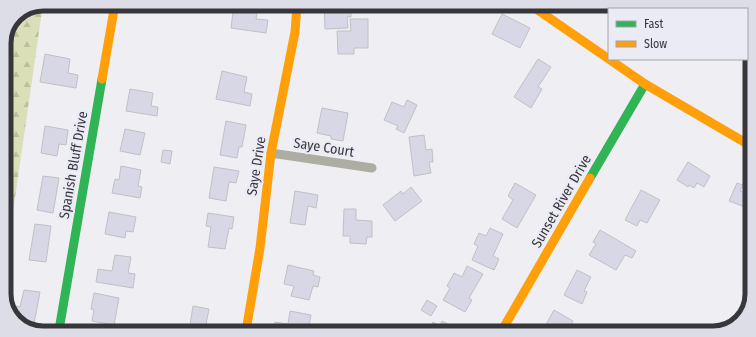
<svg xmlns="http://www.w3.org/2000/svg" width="756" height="337" viewBox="0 0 756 337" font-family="'Fira Sans Condensed',sans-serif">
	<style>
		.forest { fill: url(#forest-firs) }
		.building { fill: #d8d7e6; stroke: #c0c0c5 }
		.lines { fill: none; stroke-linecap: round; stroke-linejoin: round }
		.street { stroke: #adaea1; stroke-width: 9 }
		.fast { stroke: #30b455; stroke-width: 9 }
		.slow { stroke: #ff9f0a; stroke-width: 9 }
		.labels { text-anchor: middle; stroke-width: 4; stroke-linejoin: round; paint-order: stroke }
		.street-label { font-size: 14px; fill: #37373b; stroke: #ebebf6 }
		.rim { fill: none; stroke: #37373b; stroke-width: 5 }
	</style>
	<defs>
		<pattern id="forest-firs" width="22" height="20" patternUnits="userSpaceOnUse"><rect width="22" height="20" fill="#dbdfb8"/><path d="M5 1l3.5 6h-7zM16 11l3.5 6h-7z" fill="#bdc09f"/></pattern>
	</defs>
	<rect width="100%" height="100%" fill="#eeeef3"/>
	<path class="forest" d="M43 4 4 274V40L19 14Z"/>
	<g class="building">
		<path d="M234 5 258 6 256 19 268 20 266 33 231 28Z"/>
		<path d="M324 5H351V17H347L348 28 325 29Z"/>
		<path d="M502 14 530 28 520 48 492 34Z"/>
		<path d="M350 19H368V48H354V54H338L337 31H351Z"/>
		<path d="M45 54 70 59 68 73 78 75 76 88 40 82Z"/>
		<path d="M538 59 551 67 538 87 542 89 531 108 514 97Z"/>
		<path d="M222 71 247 77 244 92 252 94 250 106 216 99Z"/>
		<path d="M130 89 153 93 151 106 158 107 157 116 126 111Z"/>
		<path d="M407 100 417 105 404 133 396 129 398 126 384 120 392 102 404 107Z"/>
		<path d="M322 108 348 113 343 141 331 139V136L317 133Z"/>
		<path d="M226 121 246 125 242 147H239L237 158 220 155Z"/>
		<path d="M45 126 68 130 66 145 59 144 57 156 41 153Z"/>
		<path d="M125 129 145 133 140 155 120 151Z"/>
		<path d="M424 135 426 150 432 149 433 162H429L431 173 414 176 409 137Z"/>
		<path d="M163 150 172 151 170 164 161 162Z"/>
		<path d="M688 162 710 176 704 187 697 183 694 188 689 185 688 187 677 180Z"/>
		<path d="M121 166 141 170 138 186 142 187 140 198 112 193 115 179 119 180Z"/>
		<path d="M214 167 239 171 236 183 229 182 226 201 209 198Z"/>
		<path d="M43 176 59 178 53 213 37 210Z"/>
		<path d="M515 183 536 195 517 228 502 219 513 200 508 196Z"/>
		<path d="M737 183 743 185 740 191 750 195V209L729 201Z"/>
		<path d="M411 187 422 201 395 221 383 205 401 191 403 194Z"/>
		<path d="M641 190 660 200 647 223 640 220 637 226 625 220Z"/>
		<path d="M295 191 318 195 316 208 308 206 305 225 290 223Z"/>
		<path d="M344 209H356V220L372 221V237H367L366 244 350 243V236H343Z"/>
		<path d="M109 212 136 217 133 232 126 231 125 238 105 234Z"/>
		<path d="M208 213 234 217 232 229 229 228 225 249 208 247 211 227 206 226Z"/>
		<path d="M35 224 51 226 46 262 29 260Z"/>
		<path d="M490 228 503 234 493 256 499 259 494 270 472 260 478 246 474 244 479 233 486 236Z"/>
		<path d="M600 230 636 251 632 258 625 255 616 270 589 255 596 244 593 242Z"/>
		<path d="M115 255 131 257 128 273 135 274 133 288 96 282 98 269 112 271Z"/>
		<path d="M288 265 314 271 313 275 320 277 318 287 313 286 309 300 291 296 294 286 284 284Z"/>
		<path d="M467 266 483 274 469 298 472 300 465 312 443 300 450 288 447 286 454 273 462 277Z"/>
		<path d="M577 270 591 277 584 291 587 292 582 304 564 295Z"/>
		<path d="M24 290 40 292 33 329 24 327 18 322 19 315 14 314 16 306 20 307Z"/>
		<path d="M94 293 119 298 114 325 92 321 94 310 91 309Z"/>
		<path d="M427 300 437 306 431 316 421 310Z"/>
		<path d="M193 306 209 309 206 324 218 326 217 331H189Z"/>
		<path d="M554 310 573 321 567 332H542Z"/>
		<path d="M290 311 311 315 309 326 305 325 304 331H274L275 322 288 324Z"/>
		<path d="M741 311 745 314 736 325 734 323Z"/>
		<path d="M442 321 454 327 452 332H428L433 322 440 326Z"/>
	</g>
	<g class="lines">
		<path class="street" d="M271 153 372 168"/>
		<g class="fast">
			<path d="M590 178 645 84"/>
			<path d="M59 330 102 79"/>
		</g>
		<g class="slow">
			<path d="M532 6 645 84 751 146"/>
			<path d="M102 79 115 4"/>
			<path d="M246 331 260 248 271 153 295 32 297 5"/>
			<path d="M501 332 590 178"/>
		</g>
	</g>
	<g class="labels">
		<g class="street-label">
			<text transform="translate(324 147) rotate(9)" y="5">Saye Court</text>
			<text transform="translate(73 165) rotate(-80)" y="5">Spanish Bluff Drive</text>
			<text transform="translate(256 166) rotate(-81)" y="5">Saye Drive</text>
			<text transform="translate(561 201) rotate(-60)" y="5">Sunset River Drive</text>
		</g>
	</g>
	<path d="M0 0H756V337H0ZM43 11H713A32 32 0 0 1 745 43V294A32 32 0 0 1 713 326H43A32 32 0 0 1 11 294V43A32 32 0 0 1 43 11Z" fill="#dddde7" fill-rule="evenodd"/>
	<path class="rim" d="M43 11H713A32 32 0 0 1 745 43V294A32 32 0 0 1 713 326H43A32 32 0 0 1 11 294V43A32 32 0 0 1 43 11Z"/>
	<rect x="608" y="8" width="140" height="52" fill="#ebebf6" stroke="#a3a3ab"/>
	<rect x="616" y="21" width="20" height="6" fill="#30b455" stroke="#a3a3ab"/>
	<text x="644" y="28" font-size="12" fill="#37373b">Fast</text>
	<rect x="616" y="41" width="20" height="6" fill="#ff9f0a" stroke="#a3a3ab"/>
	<text x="644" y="48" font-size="12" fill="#37373b">Slow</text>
</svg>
